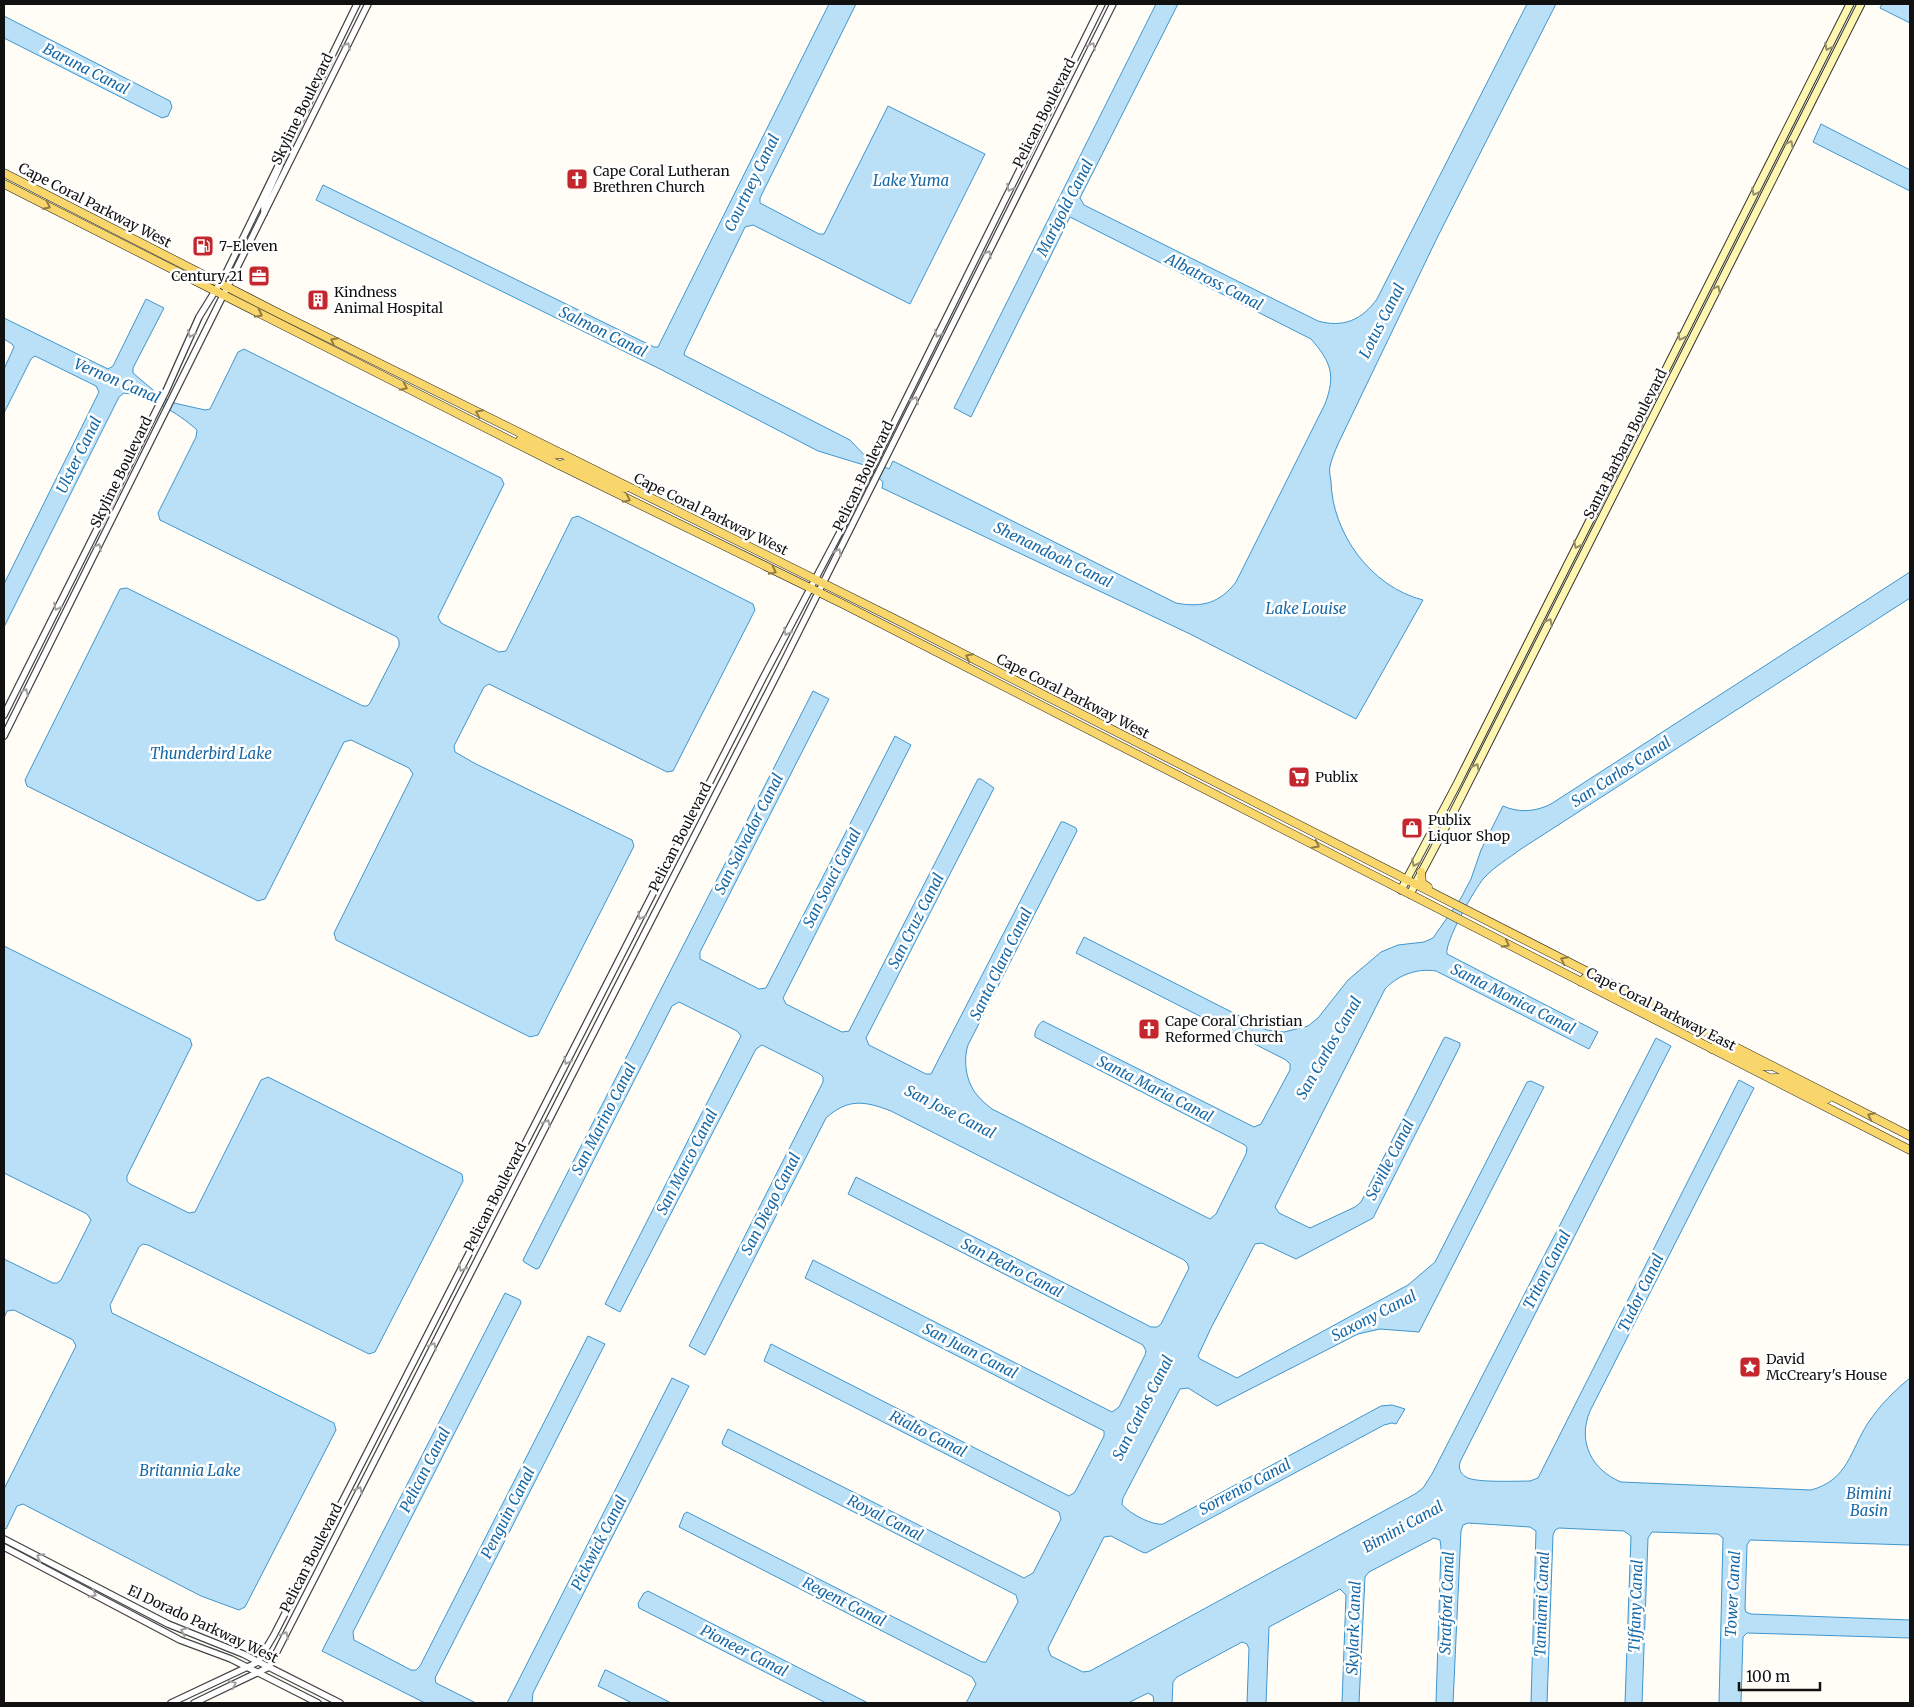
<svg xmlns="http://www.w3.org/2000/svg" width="1914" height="1707" viewBox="0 0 1914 1707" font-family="Merriweather,serif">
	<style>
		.water { fill: #b9e0f7; stroke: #3f96cf }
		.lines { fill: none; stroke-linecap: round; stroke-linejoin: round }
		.tertiary-casing { stroke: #444; stroke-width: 8 }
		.secondary-casing { stroke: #333; stroke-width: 9 }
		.primary-casing { stroke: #222; stroke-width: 9 }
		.tertiary { stroke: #fff; stroke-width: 5.5 }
		.secondary { stroke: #fff6b0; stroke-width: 7 }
		.primary { stroke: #f9d66b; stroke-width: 8 }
		.oneway { stroke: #a0a0a0 }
		.oneway2 { stroke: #948f68 }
		.oneway3 { stroke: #917d42 }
		.labels { text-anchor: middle; stroke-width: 5; stroke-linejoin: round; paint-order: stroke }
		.street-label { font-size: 14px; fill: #111; stroke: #fff }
		.poi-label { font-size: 14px; fill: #111; stroke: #fff; text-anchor: start }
		.water-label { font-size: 15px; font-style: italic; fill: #1768a6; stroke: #fff }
	</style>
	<rect width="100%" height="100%" fill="#fffdf5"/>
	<g class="water">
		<path d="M829 4H856L760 198V203L819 234H824L888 106 985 154 910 304 753 225 745 227 685 351 684 355 850 440 868 459 889 469 893 461 1176 603C1202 608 1220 603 1236 582L1325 404C1336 375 1331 362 1311 339L1070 217 971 417 954 408 1156 4H1178L1080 198 1084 205 1318 321C1343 328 1362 320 1377 299L1527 4H1556L1437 238 1338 444C1335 451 1332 458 1330 466 1329 470 1330 476 1331 481 1332 533 1371 587 1423 600L1356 719 1190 634 882 488 883 482 864 465 818 451 660 369 316 200 323 185 654 347H658Z"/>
		<path d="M1882 4H1910V23L1880 8Z"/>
		<path d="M4 16 170 101 172 107 168 116 162 118 4 38Z"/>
		<path d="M1821 124 1910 170V191L1813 142Z"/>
		<path d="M146 299 164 308 133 368V373L159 395 174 403 205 410 210 409 238 352 244 349 501 478 504 484 438 617 441 623 499 652 506 651 572 518 578 516 753 604 755 610 673 771 667 772 489 684 484 687 454 746 455 752 476 764 632 840 634 846 538 1035 530 1037 336 940 334 933 413 774 409 768 351 740 344 742 265 899 258 901 27 786 25 780 120 589 127 588 363 706H367L370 703 399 646V641L397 637 160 520 158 513 196 437 197 430C177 412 150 397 124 393L119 397 4 627V584L99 392 96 386 35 356 31 359 4 413V369L14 347 12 344 4 339V318L108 369 113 366Z"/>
		<path d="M1910 572V598L1521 849C1509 858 1494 867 1484 878 1475 888 1444 943 1447 954L1598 1032 1589 1049 1436 971C1417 968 1398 975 1385 989L1275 1207 1279 1213 1310 1228 1355 1207 1361 1202 1444 1038 1446 1037 1460 1043V1046L1373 1218 1296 1259 1262 1243 1255 1244 1211 1328 1198 1356 1200 1359 1237 1378 1408 1285 1435 1262 1527 1082 1531 1081 1544 1087 1419 1332 1380 1329 1358 1334 1217 1406 1188 1388 1180 1389 1123 1498 1122 1504C1128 1513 1153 1526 1163 1524L1381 1406 1392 1405 1405 1409 1396 1424 1392 1423 1384 1425 1146 1553 1142 1552 1111 1536 1104 1537 1048 1648 1051 1656 1083 1672 1090 1671 1415 1494 1423 1488 1432 1474 1656 1038 1671 1046 1461 1460C1458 1466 1459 1473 1466 1477 1475 1483 1517 1481 1530 1481L1538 1478 1739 1080 1754 1088 1590 1411C1577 1442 1592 1470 1621 1482L1811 1490C1848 1480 1850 1451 1868 1423 1880 1405 1894 1391 1910 1378V1545L1750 1540 1747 1545 1745 1609 1746 1612 1751 1614 1910 1620V1638L1747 1633 1743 1637 1741 1703H1719L1723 1538 1718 1534 1652 1532 1648 1538 1642 1703H1625L1631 1536 1624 1531 1559 1528 1555 1530 1553 1535 1547 1703H1531L1536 1531 1530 1527 1468 1523 1463 1525 1461 1531 1453 1703H1436L1441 1548 1440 1540 1434 1538 1369 1572 1365 1577 1359 1703H1342L1346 1595 1340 1589 1269 1627 1266 1703H1247L1249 1649 1247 1644 1242 1642 1177 1677 1173 1682 1172 1703H1154L1153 1696 1148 1693 1128 1703H966L976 1684 972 1677 679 1527 684 1514 687 1512 982 1662H986L1018 1602 1016 1595 723 1445 722 1442 728 1429 1024 1578 1033 1573 1061 1519 1059 1512 764 1361 771 1344 1069 1496 1075 1492 1104 1436V1431L805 1278 813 1260 1112 1412 1119 1407 1145 1355 1146 1351 1143 1345 848 1194 856 1177 1151 1327H1157L1161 1324 1189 1268 1187 1263 1184 1260 891 1111C865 1101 848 1098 826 1118L705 1355 689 1346 823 1082V1077L820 1074 762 1045 756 1049 620 1312 605 1304 741 1036 737 1031 679 1002 672 1006 539 1268 536 1269 524 1262 523 1260 813 691 829 699 700 952V959L759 989 766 988 895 736 911 745 783 998 786 1004 842 1032 849 1031 978 779H981L994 788 866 1038 869 1045 926 1074H931L1061 822H1064L1076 828 1077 831 968 1045C963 1061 966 1082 977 1095 981 1100 987 1105 992 1109L1210 1219 1216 1214 1246 1154 1247 1148 1245 1145 1035 1037C1034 1032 1038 1024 1043 1021L1254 1127 1261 1124 1290 1070V1064L1286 1060 1076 953 1084 937 1267 1030 1284 1032 1308 1026 1318 1018 1348 980 1381 952 1398 945 1424 942 1433 938 1461 898 1471 879 1481 850 1503 806C1519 813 1535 812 1551 804Z"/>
		<path d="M4 946 190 1039 192 1045 127 1176V1181L130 1184 189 1213 195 1212 261 1080 268 1077 462 1174 463 1181 375 1352 369 1354 148 1245 143 1244 139 1247 110 1305 112 1313 334 1423 336 1430 245 1607 239 1610 201 1596 23 1504 17 1506 6 1529 4 1528V1489L76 1346 73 1340 14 1310 7 1311 4 1318V1259L53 1283H57L61 1280 91 1220 87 1214 4 1173Z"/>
		<path d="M505 1293 520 1300 521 1303 353 1632 354 1640 411 1670H416L420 1666 588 1336 605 1344 435 1678 436 1683 476 1703H425L322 1651Z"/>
		<path d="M672 1378 689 1386 537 1685 533 1693 532 1703H507Z"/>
		<path d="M648 1591 868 1703H826L639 1608 638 1603 644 1593Z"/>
		<path d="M605 1670H606L671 1703H632L598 1686Z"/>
	</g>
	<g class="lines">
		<g class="tertiary-casing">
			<g id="tertiary">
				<path d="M264 213V202L280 166"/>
				<path d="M4 715 166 391 199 317 225 275 357 4"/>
				<path d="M4 736 368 4"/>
				<path d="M4 1539 168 1624 243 1654 340 1703"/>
				<path d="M4 1547 180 1640 231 1659 318 1703"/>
				<path d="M171 1703 258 1662 274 1635 762 680 839 534 1102 4"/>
				<path d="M194 1703 269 1667 785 659 1113 4"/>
			</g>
		</g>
		<g class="secondary-casing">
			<g id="secondary">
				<path d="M1401 890 1457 784 1850 4"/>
				<path d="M1410 894 1454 811 1861 4"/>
			</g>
		</g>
		<g class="primary-casing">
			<g id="primary">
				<path d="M4 173 288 318 891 617 1910 1136"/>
				<path d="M4 184 559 465 845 605 1910 1150"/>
				<path d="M520 440 550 455 562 454"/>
				<path d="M559 465 568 463 615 487 625 488"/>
				<path d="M1421 872 1422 883 1428 887"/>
				<path d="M1581 982 1585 978H1589L1618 993"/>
				<path d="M1629 1006C1641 997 1667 1022 1683 1022"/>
				<path d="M1712 1049 1715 1046H1721L1757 1064 1763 1066H1772"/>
				<path d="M1773 1078H1781L1827 1099 1831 1096"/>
			</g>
		</g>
		<use href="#tertiary" class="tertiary"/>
		<use href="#secondary" class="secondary"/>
		<use href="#primary" class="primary"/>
	</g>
	<defs><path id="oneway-chevron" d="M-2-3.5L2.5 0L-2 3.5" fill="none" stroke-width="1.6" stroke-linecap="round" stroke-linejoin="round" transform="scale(1.25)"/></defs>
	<g class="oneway">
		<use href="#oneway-chevron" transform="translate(347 46) rotate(-64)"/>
		<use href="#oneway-chevron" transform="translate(1092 46) rotate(-63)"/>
		<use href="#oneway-chevron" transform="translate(1010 188) rotate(116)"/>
		<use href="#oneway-chevron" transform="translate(988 254) rotate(-63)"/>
		<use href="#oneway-chevron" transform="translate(191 334) rotate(114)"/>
		<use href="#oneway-chevron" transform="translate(938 334) rotate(116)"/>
		<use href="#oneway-chevron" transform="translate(915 400) rotate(-63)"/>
		<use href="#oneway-chevron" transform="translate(98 547) rotate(-64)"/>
		<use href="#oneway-chevron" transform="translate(838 552) rotate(-63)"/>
		<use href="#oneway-chevron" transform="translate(57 607) rotate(116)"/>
		<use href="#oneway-chevron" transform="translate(787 632) rotate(117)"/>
		<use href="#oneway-chevron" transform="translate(25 692) rotate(-64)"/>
		<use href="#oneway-chevron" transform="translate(641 916) rotate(117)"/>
		<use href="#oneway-chevron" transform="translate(567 1061) rotate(118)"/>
		<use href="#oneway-chevron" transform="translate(547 1123) rotate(-63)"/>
		<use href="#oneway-chevron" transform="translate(462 1268) rotate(117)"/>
		<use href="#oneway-chevron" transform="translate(433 1346) rotate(-63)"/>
		<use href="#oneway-chevron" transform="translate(359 1490) rotate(-63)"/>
		<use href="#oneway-chevron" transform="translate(40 1557) rotate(-153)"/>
		<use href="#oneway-chevron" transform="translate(93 1594) rotate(28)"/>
		<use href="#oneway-chevron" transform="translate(184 1631) rotate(-156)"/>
		<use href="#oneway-chevron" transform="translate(285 1635) rotate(-63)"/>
		<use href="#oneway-chevron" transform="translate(233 1684) rotate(-26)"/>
	</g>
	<g class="oneway2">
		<use href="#oneway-chevron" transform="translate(1828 47) rotate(117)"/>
		<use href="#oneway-chevron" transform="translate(1790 144) rotate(-63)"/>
		<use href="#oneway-chevron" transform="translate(1755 192) rotate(117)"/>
		<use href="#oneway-chevron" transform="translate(1717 289) rotate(-63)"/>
		<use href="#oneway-chevron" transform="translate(1681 337) rotate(117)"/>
		<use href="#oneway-chevron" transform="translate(1577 545) rotate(117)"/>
		<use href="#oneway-chevron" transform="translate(1549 622) rotate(-63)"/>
		<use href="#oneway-chevron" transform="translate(1476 767) rotate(-63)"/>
		<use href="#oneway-chevron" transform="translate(1415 863) rotate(117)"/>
	</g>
	<g class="oneway3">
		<use href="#oneway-chevron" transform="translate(47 206) rotate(27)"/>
		<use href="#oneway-chevron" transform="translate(259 314) rotate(27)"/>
		<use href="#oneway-chevron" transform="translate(334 341) rotate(-153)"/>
		<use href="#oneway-chevron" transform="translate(404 387) rotate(26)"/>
		<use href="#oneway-chevron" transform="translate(479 413) rotate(-154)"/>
		<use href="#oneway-chevron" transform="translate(627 499) rotate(26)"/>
		<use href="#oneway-chevron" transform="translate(773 571) rotate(26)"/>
		<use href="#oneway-chevron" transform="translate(969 657) rotate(-153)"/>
		<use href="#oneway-chevron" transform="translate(1316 845) rotate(27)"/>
		<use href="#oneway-chevron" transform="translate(1506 944) rotate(27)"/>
		<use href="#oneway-chevron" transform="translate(1564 960) rotate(-153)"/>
		<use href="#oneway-chevron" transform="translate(1871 1116) rotate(-153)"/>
	</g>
	<defs>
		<g id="church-square" transform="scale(1.125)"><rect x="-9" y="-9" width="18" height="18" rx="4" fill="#c4262e" stroke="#fff"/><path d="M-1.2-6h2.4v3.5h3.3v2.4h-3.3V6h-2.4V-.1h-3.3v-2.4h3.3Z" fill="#fff"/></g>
		<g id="fuel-square" transform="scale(1.125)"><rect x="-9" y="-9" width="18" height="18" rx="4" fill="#c4262e" stroke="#fff"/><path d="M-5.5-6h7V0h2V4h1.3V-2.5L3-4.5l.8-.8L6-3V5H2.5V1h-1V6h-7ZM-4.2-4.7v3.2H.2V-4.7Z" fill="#fff"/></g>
		<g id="office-square" transform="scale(1.125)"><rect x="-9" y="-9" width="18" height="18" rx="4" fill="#c4262e" stroke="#fff"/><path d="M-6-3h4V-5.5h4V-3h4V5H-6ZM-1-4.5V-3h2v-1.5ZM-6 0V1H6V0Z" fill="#fff"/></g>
		<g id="building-square" transform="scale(1.125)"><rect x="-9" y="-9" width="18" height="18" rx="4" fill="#c4262e" stroke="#fff"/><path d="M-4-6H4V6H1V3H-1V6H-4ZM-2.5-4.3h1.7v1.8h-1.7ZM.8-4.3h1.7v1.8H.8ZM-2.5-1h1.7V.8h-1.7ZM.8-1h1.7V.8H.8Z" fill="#fff"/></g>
		<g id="supermarket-square" transform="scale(1.125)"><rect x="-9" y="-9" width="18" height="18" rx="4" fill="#c4262e" stroke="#fff"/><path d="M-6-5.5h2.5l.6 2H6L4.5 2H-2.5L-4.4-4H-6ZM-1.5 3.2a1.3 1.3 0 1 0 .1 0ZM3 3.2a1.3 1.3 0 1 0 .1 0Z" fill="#fff"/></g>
		<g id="shop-square" transform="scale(1.125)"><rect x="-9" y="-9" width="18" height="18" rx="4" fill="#c4262e" stroke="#fff"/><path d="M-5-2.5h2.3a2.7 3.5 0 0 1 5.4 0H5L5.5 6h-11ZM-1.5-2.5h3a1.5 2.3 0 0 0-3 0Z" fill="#fff"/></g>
		<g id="sight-square" transform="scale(1.125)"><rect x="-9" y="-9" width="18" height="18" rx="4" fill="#c4262e" stroke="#fff"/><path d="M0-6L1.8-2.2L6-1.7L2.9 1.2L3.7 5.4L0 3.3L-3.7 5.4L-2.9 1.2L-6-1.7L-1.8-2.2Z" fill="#fff"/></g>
	</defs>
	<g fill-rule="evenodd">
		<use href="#church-square" x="577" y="179"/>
		<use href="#fuel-square" x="203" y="246"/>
		<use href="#office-square" x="259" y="276"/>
		<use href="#building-square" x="318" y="300"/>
		<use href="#supermarket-square" x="1299" y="777"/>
		<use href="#shop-square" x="1412" y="828"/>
		<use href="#church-square" x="1149" y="1029"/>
		<use href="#sight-square" x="1750" y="1367"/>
	</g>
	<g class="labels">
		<g class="street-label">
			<text transform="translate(302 109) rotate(-64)" y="5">Skyline Boulevard</text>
			<text transform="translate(1044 113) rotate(-63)" y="5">Pelican Boulevard</text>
			<text transform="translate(95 205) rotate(27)" y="5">Cape Coral Parkway West</text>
			<text transform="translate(1625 444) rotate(-63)" y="5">Santa Barbara Boulevard</text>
			<text transform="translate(121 472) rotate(-64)" y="5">Skyline Boulevard</text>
			<text transform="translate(863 476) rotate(-64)" y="5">Pelican Boulevard</text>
			<text transform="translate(711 514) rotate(26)" y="5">Cape Coral Parkway West</text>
			<text transform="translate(1073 696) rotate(27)" y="5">Cape Coral Parkway West</text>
			<text transform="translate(680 837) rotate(-63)" y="5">Pelican Boulevard</text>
			<text transform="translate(1661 1009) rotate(27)" y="5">Cape Coral Parkway East</text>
			<text transform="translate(495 1197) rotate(-63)" y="5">Pelican Boulevard</text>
			<text transform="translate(311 1558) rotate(-63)" y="5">Pelican Boulevard</text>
			<text transform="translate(203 1624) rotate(25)" y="5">El Dorado Parkway West</text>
		</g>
		<g class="poi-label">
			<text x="593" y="176">Cape Coral Lutheran<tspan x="593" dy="16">Brethren Church</tspan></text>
			<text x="219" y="251">7-Eleven</text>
			<text x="243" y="281" text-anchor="end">Century 21</text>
			<text x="334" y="297">Kindness<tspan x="334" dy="16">Animal Hospital</tspan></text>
			<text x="1315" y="782">Publix</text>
			<text x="1428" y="825">Publix<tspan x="1428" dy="16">Liquor Shop</tspan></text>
			<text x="1165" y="1026">Cape Coral Christian<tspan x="1165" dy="16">Reformed Church</tspan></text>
			<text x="1766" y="1364">David<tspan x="1766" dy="16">McCreary's House</tspan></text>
		</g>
		<g class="water-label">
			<text transform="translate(86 69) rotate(27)" y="5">Baruna Canal</text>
			<text x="911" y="186">Lake Yuma</text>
			<text transform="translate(752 183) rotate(-64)" y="5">Courtney Canal</text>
			<text transform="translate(1065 208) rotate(-63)" y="5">Marigold Canal</text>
			<text transform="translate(1214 282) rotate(27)" y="5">Albatross Canal</text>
			<text transform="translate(1382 321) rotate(-63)" y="5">Lotus Canal</text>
			<text transform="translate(603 332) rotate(26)" y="5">Salmon Canal</text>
			<text transform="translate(117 381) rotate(23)" y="5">Vernon Canal</text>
			<text transform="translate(79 455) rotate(-64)" y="5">Ulster Canal</text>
			<text transform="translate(1053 555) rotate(26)" y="5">Shenandoah Canal</text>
			<text x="1306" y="614">Lake Louise</text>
			<text x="211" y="759">Thunderbird Lake</text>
			<text transform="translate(1621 772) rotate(-33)" y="5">San Carlos Canal</text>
			<text transform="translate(749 834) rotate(-63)" y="5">San Salvador Canal</text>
			<text transform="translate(832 878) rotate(-63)" y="5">San Souci Canal</text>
			<text transform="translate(916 921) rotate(-63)" y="5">San Cruz Canal</text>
			<text transform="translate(1001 964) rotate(-64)" y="5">Santa Clara Canal</text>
			<text transform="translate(1513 999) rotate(27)" y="5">Santa Monica Canal</text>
			<text transform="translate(1329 1048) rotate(-60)" y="5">San Carlos Canal</text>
			<text transform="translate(1155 1089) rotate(27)" y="5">Santa Maria Canal</text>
			<text transform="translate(950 1112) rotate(27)" y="5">San Jose Canal</text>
			<text transform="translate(604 1119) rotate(-63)" y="5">San Marino Canal</text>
			<text transform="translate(1390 1160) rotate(-63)" y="5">Seville Canal</text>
			<text transform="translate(687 1162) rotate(-63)" y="5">San Marco Canal</text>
			<text transform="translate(771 1204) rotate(-63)" y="5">San Diego Canal</text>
			<text transform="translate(1012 1268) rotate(27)" y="5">San Pedro Canal</text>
			<text transform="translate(1547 1270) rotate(-63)" y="5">Triton Canal</text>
			<text transform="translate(1641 1293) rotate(-64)" y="5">Tudor Canal</text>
			<text transform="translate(1374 1316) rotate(-27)" y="5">Saxony Canal</text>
			<text transform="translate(970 1351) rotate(27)" y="5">San Juan Canal</text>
			<text transform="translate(1143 1408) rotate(-63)" y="5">San Carlos Canal</text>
			<text transform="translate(928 1434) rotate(27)" y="5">Rialto Canal</text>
			<text transform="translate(425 1470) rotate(-63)" y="5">Pelican Canal</text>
			<text x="190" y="1476">Britannia Lake</text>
			<text transform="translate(1245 1487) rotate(-28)" y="5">Sorrento Canal</text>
			<text x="1869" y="1499">Bimini<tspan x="1869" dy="17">Basin</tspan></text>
			<text transform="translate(508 1513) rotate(-63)" y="5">Penguin Canal</text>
			<text transform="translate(885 1518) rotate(27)" y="5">Royal Canal</text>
			<text transform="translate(1403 1527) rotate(-29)" y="5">Bimini Canal</text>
			<text transform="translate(599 1543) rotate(-63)" y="5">Pickwick Canal</text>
			<text transform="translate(1733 1594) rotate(-87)" y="5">Tower Canal</text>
			<text transform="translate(844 1602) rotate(27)" y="5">Regent Canal</text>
			<text transform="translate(1447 1603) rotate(-88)" y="5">Stratford Canal</text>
			<text transform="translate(1542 1604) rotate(-88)" y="5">Tamiami Canal</text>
			<text transform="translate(1636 1606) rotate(-88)" y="5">Tiffany Canal</text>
			<text transform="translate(1354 1628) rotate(-88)" y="5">Skylark Canal</text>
			<text transform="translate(744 1651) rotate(27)" y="5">Pioneer Canal</text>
		</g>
	</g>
	<rect width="1914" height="1707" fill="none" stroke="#111111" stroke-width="10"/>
	<path d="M1739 1682v8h81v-8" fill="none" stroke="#111111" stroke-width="2.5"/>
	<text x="1746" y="1682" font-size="15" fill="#111111" stroke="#ffffff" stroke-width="4" paint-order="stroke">100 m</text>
</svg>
